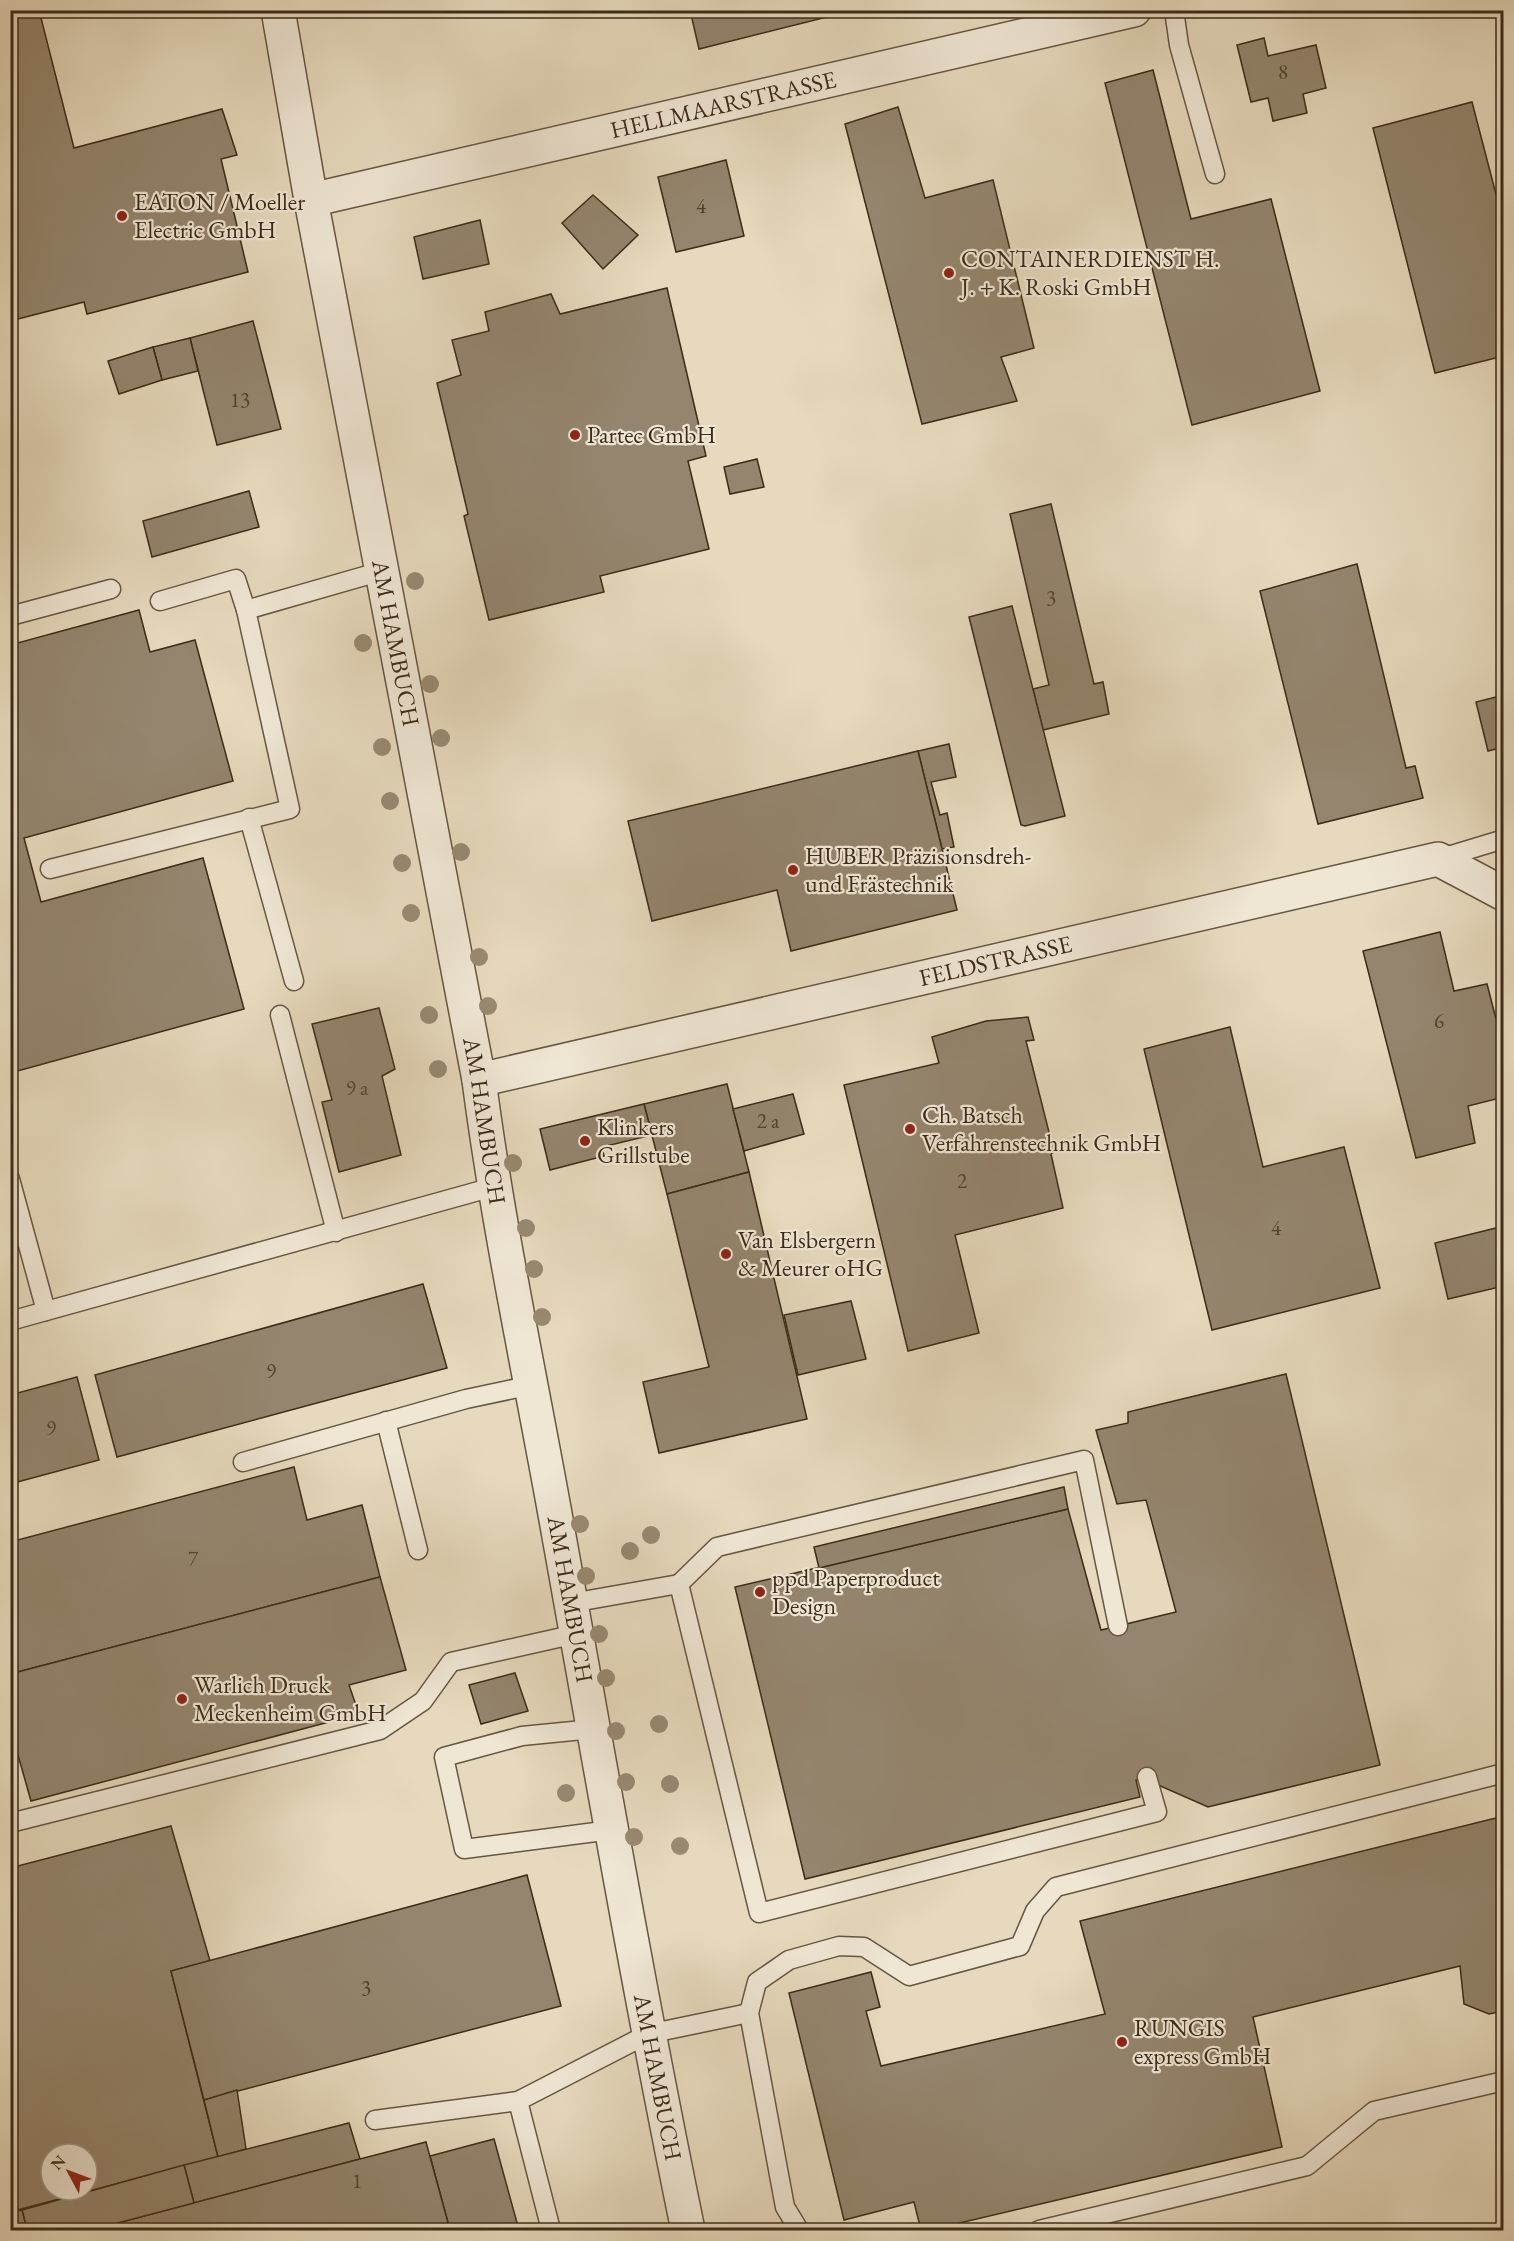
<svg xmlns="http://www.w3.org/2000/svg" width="1514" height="2241" viewBox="0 0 1514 2241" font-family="'EB Garamond',serif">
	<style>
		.building { fill: #94856e; stroke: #3c2b18; stroke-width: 1.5; fill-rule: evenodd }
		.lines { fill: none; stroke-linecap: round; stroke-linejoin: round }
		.lane-casing { stroke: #665641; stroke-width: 21 }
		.street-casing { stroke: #665641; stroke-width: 36 }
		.lane { stroke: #efe6d4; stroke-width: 18 }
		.street { stroke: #efe6d4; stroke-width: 33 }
		.tree { fill: #988971 }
		.poi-dot { fill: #8f2418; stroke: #efe6d4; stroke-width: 2 }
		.labels { text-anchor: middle; stroke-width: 4.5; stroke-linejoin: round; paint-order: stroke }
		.number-label { font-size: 21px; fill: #52422e }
		.street-label { font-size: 24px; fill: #3c2b18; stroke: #efe6d4 }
		.poi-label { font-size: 24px; fill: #3c2b18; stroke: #efe6d4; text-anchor: start }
	</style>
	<rect width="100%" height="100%" fill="#e6d9bd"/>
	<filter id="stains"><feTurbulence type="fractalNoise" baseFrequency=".00333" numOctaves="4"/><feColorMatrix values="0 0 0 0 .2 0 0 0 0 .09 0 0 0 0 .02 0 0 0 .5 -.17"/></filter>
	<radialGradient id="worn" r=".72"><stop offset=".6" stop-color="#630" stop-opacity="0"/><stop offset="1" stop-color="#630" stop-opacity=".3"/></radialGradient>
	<g class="building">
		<path d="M10 10H39L74 148 222 109 237 155 221 159 248 272 87 314 84 302 10 321Z"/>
		<path d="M690 10H855L699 49Z"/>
		<path d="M1264 38 1268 56 1316 45 1326 88 1303 94 1307 113 1273 121 1268 98 1251 102 1237 45Z"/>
		<path d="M1153 70 1191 219 1271 199 1320 391 1192 425 1105 83Z"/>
		<path d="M1472 102 1504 225V356L1435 373 1373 128Z"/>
		<path d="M898 107 925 198 993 180 1034 348 1001 357 1017 401 922 424 845 124Z"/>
		<path d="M726 160 744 236 676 252 658 177Z"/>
		<path d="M593 195 638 235 603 269 562 223Z"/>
		<path d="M480 220 489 264 423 279 414 237Z"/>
		<path d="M667 288 706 456 688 461 709 549 600 576 604 592 489 620 464 516 468 514 437 383 461 375 452 340 489 331 485 312 551 294 560 314Z"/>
		<path d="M253 321 281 429 217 445 190 338Z"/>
		<path d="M190 338 198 371 162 380 153 347Z"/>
		<path d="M153 347 162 380 119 394 108 361Z"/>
		<path d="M757 459 764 487 730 494 724 467Z"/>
		<path d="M249 491 259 527 152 557 143 521Z"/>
		<path d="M1051 504 1094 684 1103 682 1109 714 1043 730 1033 689 1049 685 1010 514Z"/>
		<path d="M1357 564 1406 768 1415 766 1423 798 1318 824 1260 591Z"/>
		<path d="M1012 606 1065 816 1025 826 1021 825 969 617Z"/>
		<path d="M139 610 150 652 195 640 233 781 24 838 41 902 203 858 244 1009 10 1073V645Z"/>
		<path d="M1504 695V747L1488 751 1476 702Z"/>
		<path d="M949 744 956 777 931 782 940 815 947 813 954 847 942 849 918 751Z"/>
		<path d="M918 751 957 910 791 951 777 890 652 921 628 821Z"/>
		<path d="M1440 932 1454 991 1487 984 1504 1050V1097L1468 1106 1475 1143 1416 1158 1363 951Z"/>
		<path d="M379 1008 395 1069 382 1076 401 1155 339 1172 322 1102 332 1100 312 1024Z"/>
		<path d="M1028 1017 1034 1040 1026 1041 1054 1152 1051 1154 1063 1208 955 1235 979 1333 908 1351 844 1085 939 1063 932 1037 986 1021Z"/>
		<path d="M1230 1027 1263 1167 1344 1147 1380 1288 1212 1330 1144 1049Z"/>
		<path d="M727 1084 749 1172 667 1194 644 1104Z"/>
		<path d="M793 1094 804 1134 744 1151 733 1109Z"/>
		<path d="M644 1104 652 1135 602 1147 604 1156 550 1170 540 1129Z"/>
		<path d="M749 1172 807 1419 659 1453 643 1382 709 1367 667 1194Z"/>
		<path d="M1504 1226V1286L1448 1299 1435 1243Z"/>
		<path d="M423 1284 447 1368 117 1457 95 1375Z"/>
		<path d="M851 1301 866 1359 798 1375 784 1315Z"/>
		<path d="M1286 1374 1380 1765 1208 1807 1158 1785 1155 1774 1136 1780 1140 1797 805 1879 735 1587 1068 1509 1101 1630 1176 1612 1146 1500 1117 1504 1096 1430 1128 1423V1412Z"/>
		<path d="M77 1377 99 1460 10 1484V1395Z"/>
		<path d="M1504 1453V1478L1498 1455Z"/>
		<path d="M294 1467 307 1520 362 1505 380 1577 10 1674V1542Z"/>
		<path d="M1064 1487 1068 1509 819 1568 814 1547Z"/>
		<path d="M380 1577 406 1670 349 1685 359 1714 31 1801 10 1727V1674Z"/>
		<path d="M515 1673 528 1711 481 1724 469 1685Z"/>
		<path d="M1504 1816V2011L1489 2014 1464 2004 1460 1966 1253 2017 1282 2147 930 2230H921L914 2202 844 2220 789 1993 871 1972 880 2007 866 2011 881 2066 1105 2014 1080 1921Z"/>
		<path d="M171 1826 210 1961 171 1971 218 2157 10 2212V1868ZM51 2154H87V2190H51Z"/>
		<path d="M527 1875 561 2006 204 2100 171 1971Z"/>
		<path d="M237 2090 246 2149 218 2157 204 2100Z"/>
		<path d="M349 2123 360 2159 194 2203 184 2165Z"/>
		<path d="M494 2139 519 2230H450L430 2156Z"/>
		<path d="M426 2142 450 2230H91L360 2159Z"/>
		<path d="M184 2165 194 2203 91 2230H27L22 2210Z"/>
		<path d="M22 2210 27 2230H10V2212Z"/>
	</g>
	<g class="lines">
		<g class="lane-casing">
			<g id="lane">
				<path d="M1174 10 1179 45 1215 174"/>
				<path d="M160 601 236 579 246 610"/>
				<path d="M10 616 111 589"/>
				<path d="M249 818 294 981"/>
				<path d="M1438 859 1504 839"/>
				<path d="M50 869 290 809 246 610 382 571"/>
				<path d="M280 1015 336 1232"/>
				<path d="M10 1179 46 1311"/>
				<path d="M10 1321 493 1187"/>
				<path d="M386 1421 418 1550"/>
				<path d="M243 1462 466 1399 532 1385"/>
				<path d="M679 1584 717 1547 1084 1460 1118 1626"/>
				<path d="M571 1603 679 1584 759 1913 1157 1812 1147 1777"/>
				<path d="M593 1729 522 1736 444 1757 464 1849 611 1830"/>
				<path d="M10 1823 380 1730 423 1701 451 1662 576 1634"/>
				<path d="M749 2013 757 1982 789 1960 839 1946 864 1947 909 1976 1020 1946 1035 1911 1056 1887 1504 1773"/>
				<path d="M375 2120 518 2101"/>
				<path d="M551 2230 518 2101 648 2034 749 2013 785 2207 799 2230"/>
				<path d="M1039 2230 1307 2166 1374 2111 1504 2081"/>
			</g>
		</g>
		<g class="street-casing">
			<g id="street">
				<path id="s1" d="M278 10 311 200 479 1080C498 1226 529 1370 555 1514 598 1753 639 1993 688 2230"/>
				<path id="s2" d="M311 200 1134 10"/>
				<path id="s3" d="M479 1080 1438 859 1504 894"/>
			</g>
		</g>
		<use href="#lane" class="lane"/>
		<use href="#street" class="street"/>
	</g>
	<g class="tree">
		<circle cx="415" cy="581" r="9"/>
		<circle cx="363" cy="643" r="9"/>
		<circle cx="430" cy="684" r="9"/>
		<circle cx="441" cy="738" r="9"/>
		<circle cx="382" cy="747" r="9"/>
		<circle cx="390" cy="801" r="9"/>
		<circle cx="461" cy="852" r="9"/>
		<circle cx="402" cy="863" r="9"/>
		<circle cx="411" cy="913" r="9"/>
		<circle cx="479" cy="957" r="9"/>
		<circle cx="488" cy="1006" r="9"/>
		<circle cx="429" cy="1015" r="9"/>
		<circle cx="438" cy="1069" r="9"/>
		<circle cx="513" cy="1163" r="9"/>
		<circle cx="526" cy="1228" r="9"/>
		<circle cx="534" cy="1269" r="9"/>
		<circle cx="542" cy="1317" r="9"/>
		<circle cx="580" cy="1524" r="9"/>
		<circle cx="651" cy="1535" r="9"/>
		<circle cx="630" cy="1551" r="9"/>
		<circle cx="586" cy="1576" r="9"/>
		<circle cx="599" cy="1634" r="9"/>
		<circle cx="606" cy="1678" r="9"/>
		<circle cx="659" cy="1724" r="9"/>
		<circle cx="616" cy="1731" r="9"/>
		<circle cx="626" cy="1782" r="9"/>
		<circle cx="670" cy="1784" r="9"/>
		<circle cx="566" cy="1793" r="9"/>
		<circle cx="634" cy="1837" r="9"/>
		<circle cx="680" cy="1846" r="9"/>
	</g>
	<g class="poi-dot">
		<circle cx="122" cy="216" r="6"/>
		<circle cx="949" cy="273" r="6"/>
		<circle cx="575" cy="435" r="6"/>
		<circle cx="793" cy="870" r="6"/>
		<circle cx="910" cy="1129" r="6"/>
		<circle cx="585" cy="1141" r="6"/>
		<circle cx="726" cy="1254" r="6"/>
		<circle cx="760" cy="1592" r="6"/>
		<circle cx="182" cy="1699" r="6"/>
		<circle cx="1122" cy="2042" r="6"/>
	</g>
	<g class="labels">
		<g class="number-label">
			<text x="1283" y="79">8</text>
			<text x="701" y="213">4</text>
			<text x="240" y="407">13</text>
			<text x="1051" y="605">3</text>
			<text x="1439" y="1028">6</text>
			<text x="357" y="1095">9 a</text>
			<text x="768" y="1128">2 a</text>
			<text x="962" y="1188">2</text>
			<text x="1276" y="1235">4</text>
			<text x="271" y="1378">9</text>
			<text x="51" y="1435">9</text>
			<text x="193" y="1566">7</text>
			<text x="366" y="1995">3</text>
			<text x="357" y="2188">1</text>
		</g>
		<g class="street-label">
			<text dy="8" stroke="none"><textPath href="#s2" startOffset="423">HELLMAARSTRASSE</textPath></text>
			<text dy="8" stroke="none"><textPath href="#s1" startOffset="644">AM HAMBUCH</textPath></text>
			<text dy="8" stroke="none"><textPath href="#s3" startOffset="530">FELDSTRASSE</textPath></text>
			<text dy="8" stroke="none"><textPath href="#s1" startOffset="1130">AM HAMBUCH</textPath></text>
			<text dy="8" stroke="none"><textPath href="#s1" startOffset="1616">AM HAMBUCH</textPath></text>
			<text dy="8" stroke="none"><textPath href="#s1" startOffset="2102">AM HAMBUCH</textPath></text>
		</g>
		<g class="poi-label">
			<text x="134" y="210">EATON / Moeller<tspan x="134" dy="28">Electric GmbH</tspan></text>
			<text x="961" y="267">CONTAINERDIENST H.<tspan x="961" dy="28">J. + K. Roski GmbH</tspan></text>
			<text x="587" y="443">Partec GmbH</text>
			<text x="805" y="864">HUBER Präzisionsdreh-<tspan x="805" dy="28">und Frästechnik</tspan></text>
			<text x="922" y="1123">Ch. Batsch<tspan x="922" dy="28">Verfahrenstechnik GmbH</tspan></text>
			<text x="597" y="1135">Klinkers<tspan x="597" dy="28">Grillstube</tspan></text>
			<text x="738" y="1248">Van Elsbergern<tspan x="738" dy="28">&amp; Meurer oHG</tspan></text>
			<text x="772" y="1586">ppd Paperproduct<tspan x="772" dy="28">Design</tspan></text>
			<text x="194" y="1693">Warlich Druck<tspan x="194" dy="28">Meckenheim GmbH</tspan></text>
			<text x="1134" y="2036">RUNGIS<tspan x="1134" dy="28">express GmbH</tspan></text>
		</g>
	</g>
	<rect width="1514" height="2241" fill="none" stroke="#e6d9bd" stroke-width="36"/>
	<rect x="12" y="12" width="1490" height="2217" fill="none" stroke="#3c2b18" stroke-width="3"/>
	<rect x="18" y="18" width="1478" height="2205" fill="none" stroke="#3c2b18" stroke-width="1.5"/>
	<g transform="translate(69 2172) rotate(311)"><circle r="28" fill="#efe6d4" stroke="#a79b89" stroke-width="1.5"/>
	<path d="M0-4.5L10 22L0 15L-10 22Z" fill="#8f2418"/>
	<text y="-9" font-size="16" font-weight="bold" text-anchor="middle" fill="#3c2b18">N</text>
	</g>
	<rect width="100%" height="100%" filter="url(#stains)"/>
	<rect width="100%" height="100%" fill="url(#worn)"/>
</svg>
